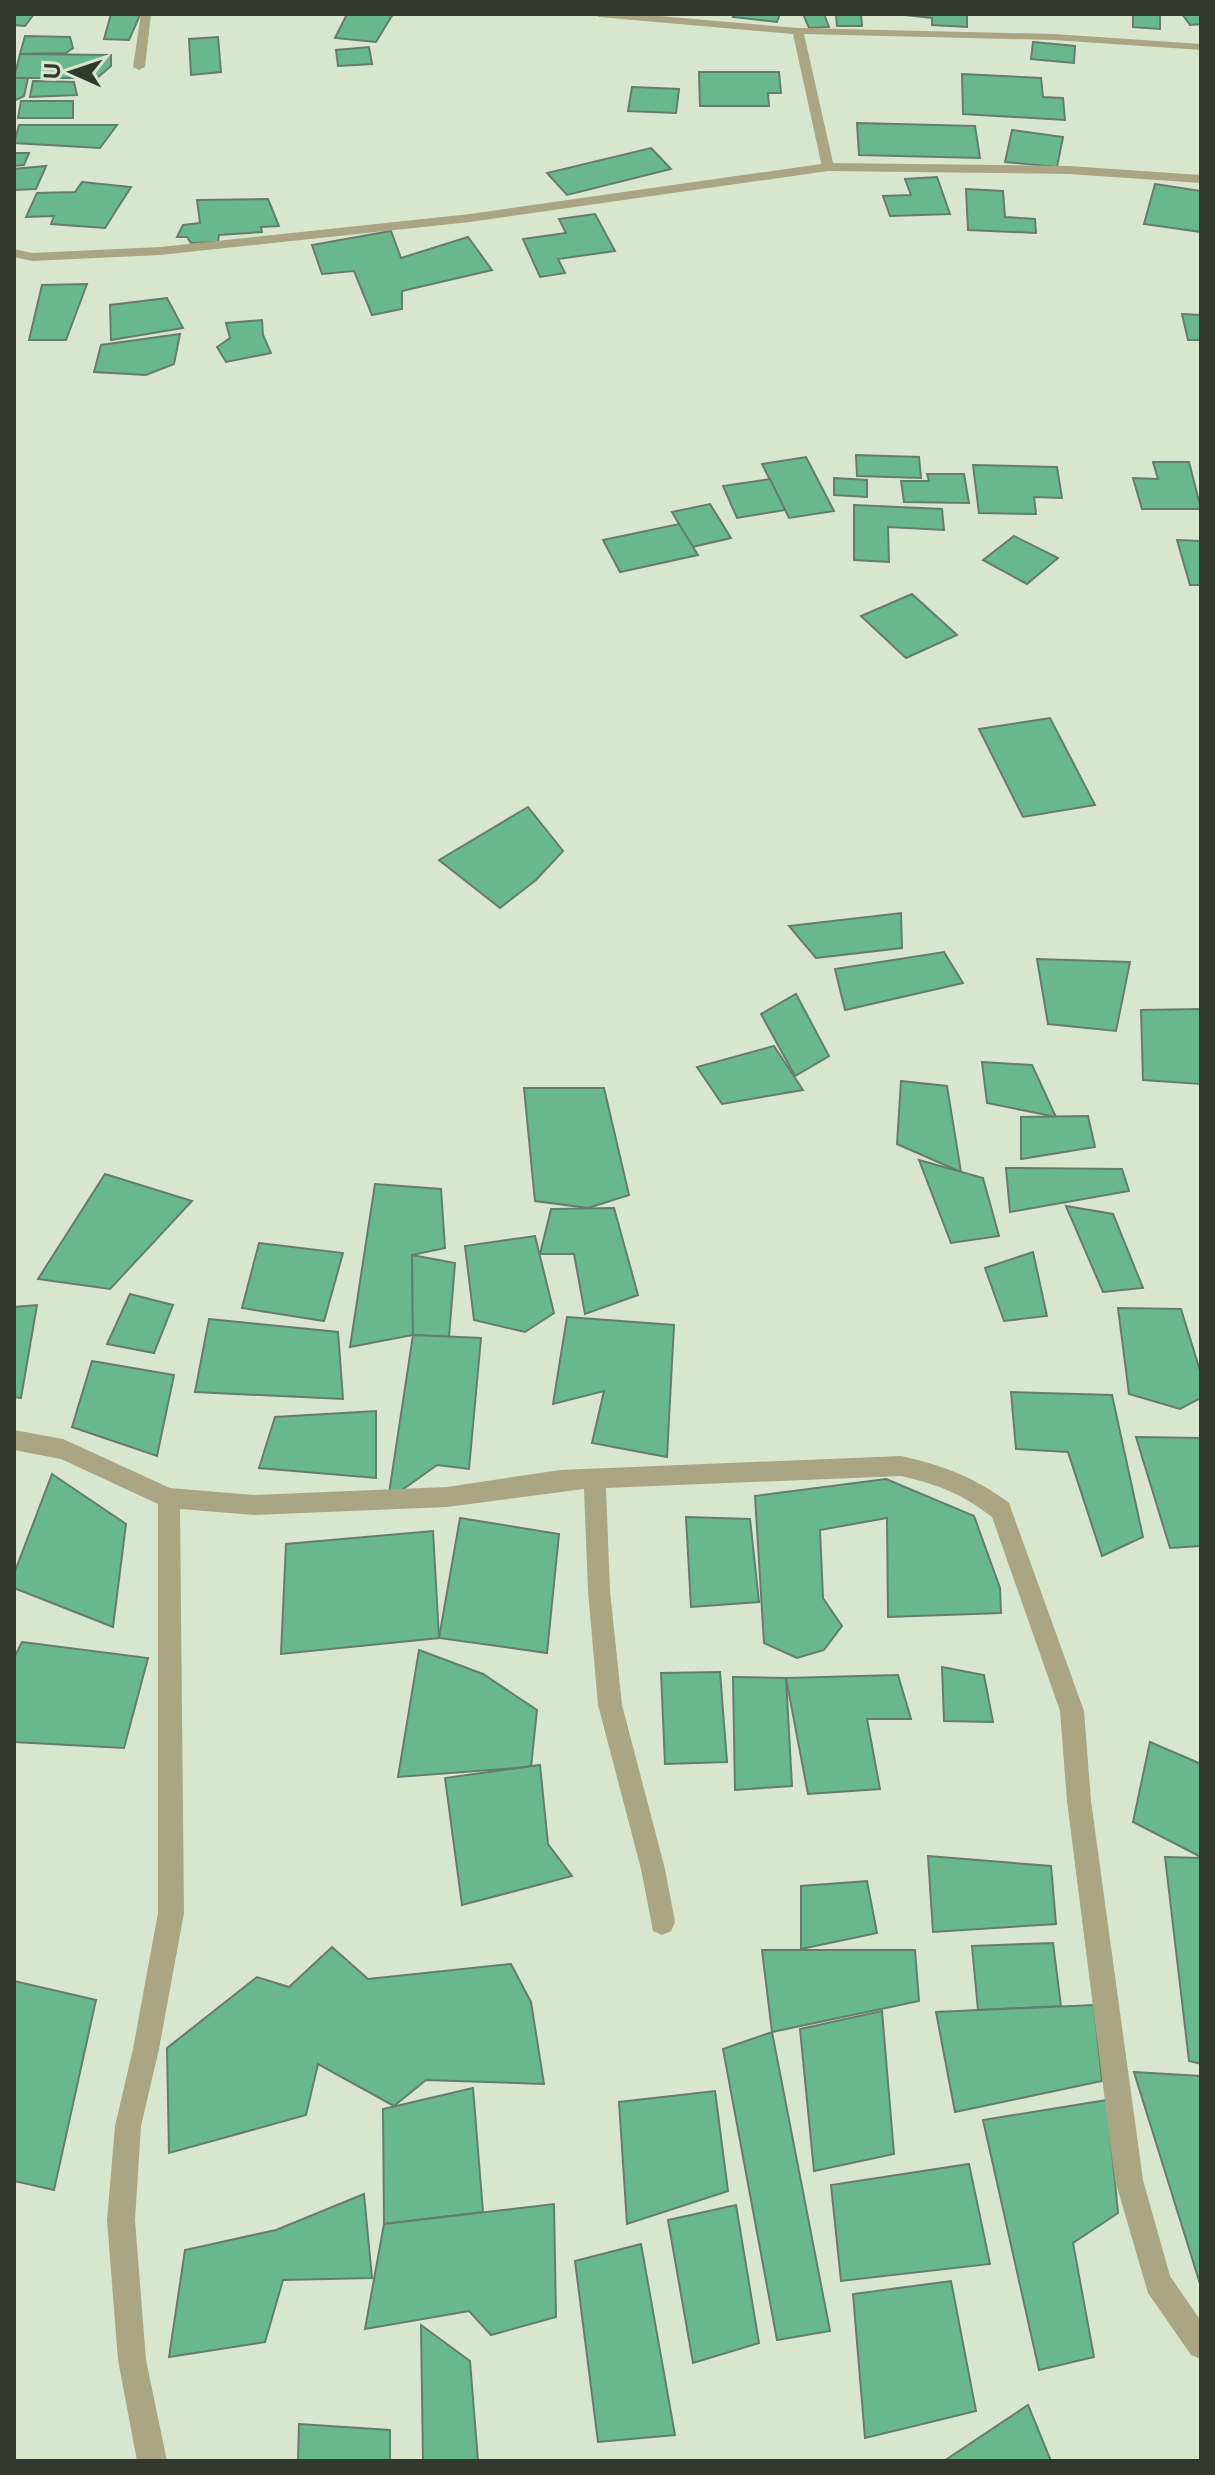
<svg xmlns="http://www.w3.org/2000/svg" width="1215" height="2475" viewBox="0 0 1215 2475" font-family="Inter,sans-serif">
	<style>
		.building { fill: #69b88b; stroke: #657d6e; stroke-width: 2 }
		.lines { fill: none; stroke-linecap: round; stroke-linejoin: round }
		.minor { fill: #aaa684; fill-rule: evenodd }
		.tertiary { fill: #aaa684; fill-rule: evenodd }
	</style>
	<rect width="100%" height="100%" fill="#d9e6ce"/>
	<g class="building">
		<path d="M14 14H34L25 26 14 25Z"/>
		<path d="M111 14 140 15 129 40 104 39Z"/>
		<path d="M347 14H393L376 42 335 38Z"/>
		<path d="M735 14H780L777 22 733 17Z"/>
		<path d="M803 14H824L829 27 809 28Z"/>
		<path d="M836 14H861L862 26H837Z"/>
		<path d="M896 14H967V27L932 25V18Z"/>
		<path d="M1133 14H1160V29L1133 27Z"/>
		<path d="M1182 14H1201V24L1190 25Z"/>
		<path d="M25 36 70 37 73 48 66 53 20 54Z"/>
		<path d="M218 37 221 72 191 75 189 39Z"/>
		<path d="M1033 42 1075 46 1074 63 1031 59Z"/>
		<path d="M369 47 372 64 338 66 336 50Z"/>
		<path d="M20 54 111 55V66L97 78H14Z"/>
		<path d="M699 72H779L781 93H768L769 106H700Z"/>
		<path d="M962 74 1041 78 1043 97 1063 98 1065 120 963 114Z"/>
		<path d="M14 78H28L24 96 14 101Z"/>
		<path d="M33 81 74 82 77 95 30 97Z"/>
		<path d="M632 87 679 89 676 113 628 111Z"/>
		<path d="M21 101H73V118H18Z"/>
		<path d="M857 123 975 126 980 158 859 155Z"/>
		<path d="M19 125H117L100 148 14 143Z"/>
		<path d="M1012 130 1063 137 1057 167 1005 162Z"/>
		<path d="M651 148 671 169 567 195 547 173Z"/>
		<path d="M14 153H29L24 165 14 166Z"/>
		<path d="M46 166 36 189 14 190V169Z"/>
		<path d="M937 177 950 214 890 216 883 196 911 195 905 179Z"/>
		<path d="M82 182 131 187 105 228 51 224 54 216 26 217 37 193 75 192Z"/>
		<path d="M1155 184 1201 191V232L1144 224Z"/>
		<path d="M966 189 1003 191 1005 217 1035 219 1036 233 968 230Z"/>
		<path d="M268 199 279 226 261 227 262 232 219 235 218 242 191 243 187 237H177L183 225 200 223 197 200Z"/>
		<path d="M595 214 615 251 558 259 565 273 540 277 523 239 566 233 559 219Z"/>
		<path d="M391 231 401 258 468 237 492 270 402 291V309L372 315 354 271 322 274 312 245Z"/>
		<path d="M87 284 66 340H29L42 285Z"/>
		<path d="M167 298 183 328 111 340 110 305Z"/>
		<path d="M1182 314 1201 315V340H1188Z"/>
		<path d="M262 320 263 335 271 353 226 362 217 347 230 338 226 323Z"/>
		<path d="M180 334 174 364 146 375 94 372 101 345Z"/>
		<path d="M856 455 919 457 921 478 857 476Z"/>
		<path d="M806 457 834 511 789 518 762 464Z"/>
		<path d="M1153 462H1189L1201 509H1142L1133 478 1158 479Z"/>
		<path d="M973 465 1057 467 1062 498 1034 497 1036 514 979 513Z"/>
		<path d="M927 474H964L969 503 904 502 901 481H929Z"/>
		<path d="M834 478 867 480V497L834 495Z"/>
		<path d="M770 479 785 510 737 518 723 486Z"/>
		<path d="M710 504 731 538 692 547 672 512Z"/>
		<path d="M854 505 942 509 944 530 888 527 889 562 854 560Z"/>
		<path d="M679 524 698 555 620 572 603 540Z"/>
		<path d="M1014 536 1058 558 1027 584 983 560Z"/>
		<path d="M1177 540 1201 541V585H1190Z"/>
		<path d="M912 594 957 635 906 658 861 616Z"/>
		<path d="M1050 718 1095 805 1023 817 979 729Z"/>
		<path d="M528 807 563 851 536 880 500 908 439 860Z"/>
		<path d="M901 913 902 948 816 958 789 926Z"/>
		<path d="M944 952 963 983 845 1010 835 969Z"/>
		<path d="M1037 959 1130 962 1116 1031 1048 1024Z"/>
		<path d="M796 994 829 1056 795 1076 761 1014Z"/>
		<path d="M1201 1009V1084L1143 1080 1141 1010Z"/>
		<path d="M774 1046 803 1090 722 1104 697 1067Z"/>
		<path d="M982 1062 1032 1065 1056 1117 987 1103Z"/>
		<path d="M901 1081 947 1086 961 1172 897 1144Z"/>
		<path d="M524 1088H604L629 1195 588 1208 535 1201Z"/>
		<path d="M1088 1116 1095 1147 1021 1159V1117Z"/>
		<path d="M919 1160 983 1178 999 1236 951 1243Z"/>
		<path d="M1006 1168 1122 1169 1129 1191 1010 1212Z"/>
		<path d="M105 1174 192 1201 110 1289 38 1279Z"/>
		<path d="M375 1184 441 1189 445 1248 412 1255 413 1335 350 1347Z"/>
		<path d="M1066 1206 1113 1214 1143 1288 1103 1292Z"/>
		<path d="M614 1208 638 1295 585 1314 574 1254H540L551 1209Z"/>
		<path d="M535 1236 554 1313 525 1332 474 1320 465 1246Z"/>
		<path d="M259 1243 343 1253 324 1321 242 1308Z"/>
		<path d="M1033 1252 1047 1316 1004 1321 985 1268Z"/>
		<path d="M412 1255 455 1263 449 1337 413 1335Z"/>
		<path d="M130 1294 173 1305 154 1353 107 1344Z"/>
		<path d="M37 1305 21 1398 14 1397V1307Z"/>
		<path d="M1118 1308 1181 1309 1201 1374V1398L1180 1409 1129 1394Z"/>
		<path d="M567 1317 674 1325 667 1457 592 1443 604 1391 553 1404Z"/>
		<path d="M209 1319 338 1332 343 1399 195 1392Z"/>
		<path d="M413 1335 481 1338 469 1469 437 1465 388 1500Z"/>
		<path d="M92 1361 174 1375 157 1456 72 1427Z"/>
		<path d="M1011 1392 1112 1395 1143 1537 1102 1556 1068 1452 1016 1449Z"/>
		<path d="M376 1411V1478L259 1468 275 1417Z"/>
		<path d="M1136 1437 1201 1438V1546L1170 1548Z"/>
		<path d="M52 1474 126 1524 113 1627 14 1588V1574Z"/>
		<path d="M886 1479 974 1516 1000 1588 1001 1613 888 1617 887 1518 820 1530 823 1598 842 1626 824 1650 797 1658 764 1643 755 1496Z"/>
		<path d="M686 1517 750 1519 759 1602 691 1607Z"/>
		<path d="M460 1518 559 1534 547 1653 439 1638Z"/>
		<path d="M433 1531 439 1638 281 1654 286 1544Z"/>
		<path d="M22 1642 148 1658 124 1748 14 1742V1658Z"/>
		<path d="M419 1650 483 1674 537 1710 531 1767 398 1777Z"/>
		<path d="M942 1667 984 1675 993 1722 944 1721Z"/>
		<path d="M720 1672 727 1762 665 1764 661 1673Z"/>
		<path d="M898 1675 911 1719H867L880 1789 808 1794 786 1678Z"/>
		<path d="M733 1677 786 1678 792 1786 735 1790Z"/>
		<path d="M1150 1742 1201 1764V1857L1133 1822Z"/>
		<path d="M540 1765 548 1844 572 1876 462 1905 445 1778Z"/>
		<path d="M928 1856 1051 1866 1056 1924 933 1932Z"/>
		<path d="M1165 1857 1201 1858V2064L1189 2061Z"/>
		<path d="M867 1881 877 1933 801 1949V1886Z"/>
		<path d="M1053 1943 1061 2006 978 2010 972 1946Z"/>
		<path d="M332 1947 368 1979 511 1964 531 2002 544 2084 426 2080 394 2106 318 2064 306 2115 169 2153 167 2048 257 1977 289 1987Z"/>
		<path d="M762 1950H915L919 2001 772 2032Z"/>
		<path d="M14 1981 96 2000 54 2190 14 2181Z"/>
		<path d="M1094 2005 1102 2081 955 2112 936 2012Z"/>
		<path d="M882 2011 894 2154 814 2171 800 2029Z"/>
		<path d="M772 2032 830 2331 777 2340 723 2049Z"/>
		<path d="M1134 2072 1201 2076V2287Z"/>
		<path d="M473 2088 483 2212 384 2224 383 2109Z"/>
		<path d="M715 2091 728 2191 627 2224 619 2102Z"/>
		<path d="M1107 2100 1118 2213 1073 2243 1094 2357 1039 2370 983 2120Z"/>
		<path d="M969 2164 990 2264 841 2281 831 2185Z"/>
		<path d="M364 2194 372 2278 283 2280 265 2342 169 2357 185 2250 276 2230Z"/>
		<path d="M554 2204 556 2317 491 2335 469 2311 365 2329 384 2224Z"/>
		<path d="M736 2205 759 2343 693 2363 668 2220Z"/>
		<path d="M641 2244 675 2435 598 2442 575 2261Z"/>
		<path d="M951 2281 976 2411 865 2438 853 2294Z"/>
		<path d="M421 2325 470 2361 478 2461H423Z"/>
		<path d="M1028 2405 1051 2461H944Z"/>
		<path d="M299 2424 390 2430V2461H298Z"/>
	</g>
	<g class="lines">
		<g class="minor">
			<path d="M141 14H151L145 67 139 70 133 67Z"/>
			<path d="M594 14H636L798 28 1054 34 1201 44V50L1054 40 804 34 834 167 828 171 822 167 793 34 599 17Z"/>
			<path d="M14 1430 63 1439 170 1488 254 1495 447 1487 560 1470 901 1456C942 1465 975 1477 1009 1503L1084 1711 1091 1801 1143 2180 1170 2276 1201 2321V2359L1191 2355 1148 2293 1115 2180 1067 1801 1060 1711 992 1517C961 1493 939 1485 901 1476L606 1488 610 1591 622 1705 665 1869 675 1922 671 1931 662 1935 653 1931 641 1869 598 1705 588 1591 584 1489 447 1507 254 1515 180 1509 184 1913 159 2049 141 2126 135 2220 146 2360 167 2461H137L118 2360 107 2220 115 2126 133 2049 158 1913V1504L61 1459 14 1450Z"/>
		</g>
		<path class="tertiary" d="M828 163 1069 166 1201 175V183L1069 174 828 171 470 222 160 255 32 261 14 257V249L32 253 160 247 470 214Z"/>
	</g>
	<rect width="1215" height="2475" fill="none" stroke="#33382e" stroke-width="32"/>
	<g transform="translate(72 72) rotate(273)" stroke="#d9e6ce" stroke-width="6" paint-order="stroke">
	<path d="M0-6L14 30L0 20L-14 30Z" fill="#33382e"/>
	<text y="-12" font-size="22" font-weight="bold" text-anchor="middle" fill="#33382e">U</text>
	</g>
</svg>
